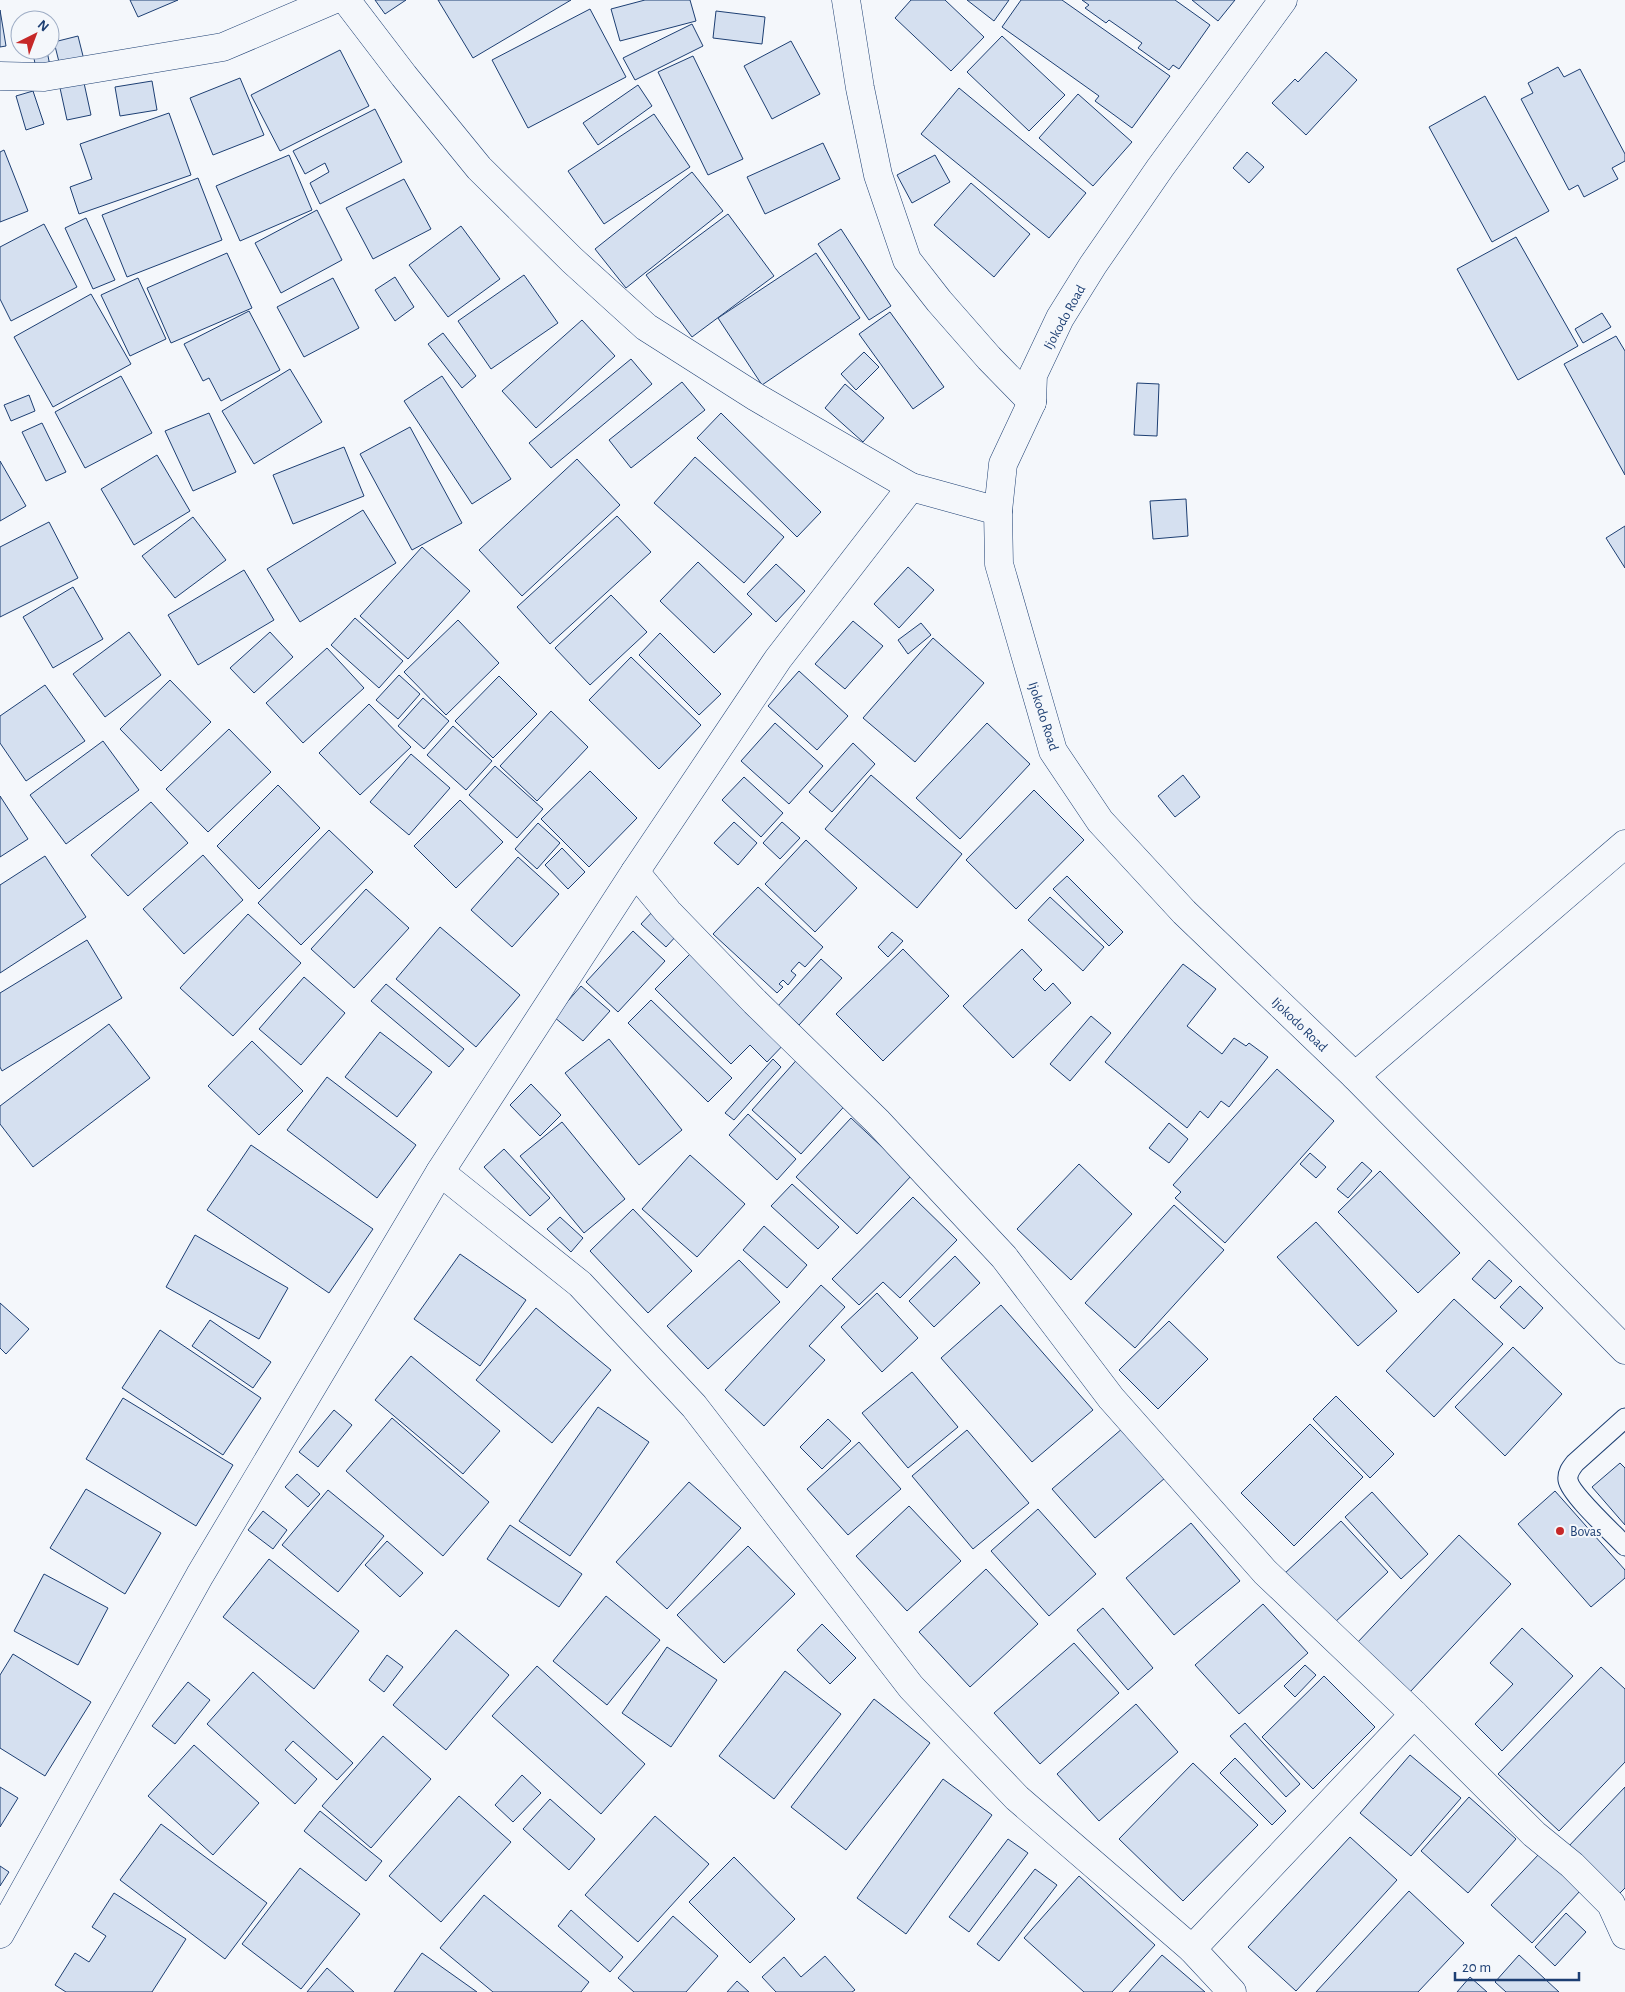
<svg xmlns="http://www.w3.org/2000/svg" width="1625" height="1992" viewBox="0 0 1625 1992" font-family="'Alegreya Sans',sans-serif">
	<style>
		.building { fill: #d5e0f0; stroke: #1d3f73 }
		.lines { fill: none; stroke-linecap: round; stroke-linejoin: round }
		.service-casing { stroke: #1d3f73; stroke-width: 21 }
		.minor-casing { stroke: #1d3f73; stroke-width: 29 }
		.secondary-casing { stroke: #1d3f73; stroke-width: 29 }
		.service { stroke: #f4f7fb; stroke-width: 19 }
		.minor { stroke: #f4f7fb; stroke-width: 28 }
		.secondary { stroke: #f4f7fb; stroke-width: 28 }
		.poi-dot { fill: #c62828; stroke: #f4f7fb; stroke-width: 2 }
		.labels { text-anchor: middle; stroke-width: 4; stroke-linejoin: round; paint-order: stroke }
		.street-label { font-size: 14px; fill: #1d3f73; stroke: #f4f7fb }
		.poi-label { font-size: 14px; fill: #1d3f73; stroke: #f4f7fb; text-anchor: start }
	</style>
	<rect width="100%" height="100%" fill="#f4f7fb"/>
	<g class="building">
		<path d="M130 0H178L138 17Z"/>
		<path d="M375 0H406L385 14Z"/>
		<path d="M438 0H571L473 58Z"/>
		<path d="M645 0H690L696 21 620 41 611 9Z"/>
		<path d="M911 0H945L984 37 951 71 895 18Z"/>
		<path d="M967 0H1009L994 21Z"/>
		<path d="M1021 0H1062L1170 76 1132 128 1095 101 1099 96 1002 27Z"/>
		<path d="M1082 0H1175L1210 25 1179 69 1173 65 1169 70 1138 48 1142 43 1109 20 1106 23 1085 8 1089 5Z"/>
		<path d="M1192 0H1235L1218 21Z"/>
		<path d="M590 9 626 77 528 128 492 60Z"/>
		<path d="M0 10 6 46 0 47Z"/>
		<path d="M716 11 765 17 762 44 713 38Z"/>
		<path d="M692 24 703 46 635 80 623 58Z"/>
		<path d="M78 36 85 64 61 70 54 42Z"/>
		<path d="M1002 36 1065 95 1029 131 967 72Z"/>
		<path d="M791 41 820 94 772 119 744 66Z"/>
		<path d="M340 50 369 106 280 151 251 95Z"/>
		<path d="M47 51 50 66 36 69 33 53Z"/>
		<path d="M1326 52 1357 80 1306 135 1272 103 1295 79 1298 82Z"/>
		<path d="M693 56 743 159 708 175 658 72Z"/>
		<path d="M1558 67 1564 77 1580 69 1625 154V161L1612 168 1618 179 1584 197 1578 185 1569 190 1521 99 1533 93 1528 83Z"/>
		<path d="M240 78 264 135 213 155 190 98Z"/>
		<path d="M152 81 157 110 120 116 115 87Z"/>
		<path d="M84 83 91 115 67 120 60 88Z"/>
		<path d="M638 85 652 106 598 145 583 123Z"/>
		<path d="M959 88 1086 193 1049 238 921 134Z"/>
		<path d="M33 91 44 124 26 130 16 96Z"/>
		<path d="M1078 94 1132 142 1093 186 1039 138Z"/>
		<path d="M1485 96 1549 211 1492 242 1429 127Z"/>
		<path d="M375 109 402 162 320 204 310 183 329 172 325 163 305 174 293 151Z"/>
		<path d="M169 113 191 175 79 214 70 187 92 179 80 144Z"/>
		<path d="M654 114 690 167 604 224 568 171Z"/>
		<path d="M823 143 840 179 765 214 747 177Z"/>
		<path d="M4 150 28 211 0 222V152Z"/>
		<path d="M1247 152 1264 167 1249 183 1233 168Z"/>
		<path d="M289 155 312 210 240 241 216 186Z"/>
		<path d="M935 155 950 182 912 203 897 175Z"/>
		<path d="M692 172 723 211 626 288 595 249Z"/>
		<path d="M198 178 222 240 127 277 102 215Z"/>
		<path d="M404 179 431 229 373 259 346 208Z"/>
		<path d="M971 183 1030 234 994 277 934 225Z"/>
		<path d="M317 210 342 260 281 293 255 243Z"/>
		<path d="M728 214 774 276 692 337 646 275Z"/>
		<path d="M86 218 115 280 93 289 65 228Z"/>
		<path d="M44 224 77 287 11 321 0 299V247Z"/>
		<path d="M461 226 500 279 448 317 409 265Z"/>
		<path d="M841 229 891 306 869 320 818 244Z"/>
		<path d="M1516 237 1578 346 1518 380 1457 269Z"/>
		<path d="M227 253 252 308 171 343 147 288Z"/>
		<path d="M816 253 860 318 762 385 718 318Z"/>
		<path d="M524 275 558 323 491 369 458 321Z"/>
		<path d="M395 277 414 307 395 321 375 290Z"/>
		<path d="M138 278 166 339 130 356 101 295Z"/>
		<path d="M333 278 359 328 304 357 277 307Z"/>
		<path d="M91 294 131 364 53 407 14 337Z"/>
		<path d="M249 311 280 370 221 401 209 378 203 381 184 344Z"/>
		<path d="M890 312 944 387 913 409 859 334Z"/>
		<path d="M1602 313 1611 327 1583 343 1575 329Z"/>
		<path d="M582 320 615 356 536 428 502 391Z"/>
		<path d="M443 333 476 376 462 388 428 344Z"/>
		<path d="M1616 336 1625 351V475L1564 364Z"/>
		<path d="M864 352 879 367 856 390 841 374Z"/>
		<path d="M631 359 652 384 551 468 529 443Z"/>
		<path d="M290 369 322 422 254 464 222 411Z"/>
		<path d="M121 376 152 433 85 468 55 412Z"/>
		<path d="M442 376 511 479 472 504 404 401Z"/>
		<path d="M682 382 705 410 631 468 609 440Z"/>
		<path d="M1137 383 1159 384 1157 436 1134 435Z"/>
		<path d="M845 384 884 418 863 442 825 408Z"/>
		<path d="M29 395 35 411 11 421 4 405Z"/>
		<path d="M209 413 236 472 193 491 165 431Z"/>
		<path d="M721 413 821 512 797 537 697 438Z"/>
		<path d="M42 423 66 472 46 481 22 432Z"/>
		<path d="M410 427 462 523 412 550 360 454Z"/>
		<path d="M344 447 364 496 293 524 273 475Z"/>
		<path d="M157 455 190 511 134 545 101 489Z"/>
		<path d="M695 457 784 537 744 583 654 503Z"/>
		<path d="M577 459 620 505 522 596 479 550Z"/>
		<path d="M0 461 26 506 0 521Z"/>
		<path d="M1186 499 1188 536 1153 539 1150 501Z"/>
		<path d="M363 510 396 563 300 622 267 569Z"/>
		<path d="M617 516 651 552 550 644 517 607Z"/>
		<path d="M193 517 226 560 175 598 142 556Z"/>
		<path d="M49 522 78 578 0 617V547Z"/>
		<path d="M1625 526V568L1606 538Z"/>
		<path d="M422 547 470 591 408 659 360 616Z"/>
		<path d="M698 562 752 614 714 653 660 601Z"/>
		<path d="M776 564 805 591 776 622 747 594Z"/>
		<path d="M908 567 934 590 899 628 874 604Z"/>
		<path d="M244 570 274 620 198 665 168 615Z"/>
		<path d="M73 587 103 639 53 668 23 617Z"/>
		<path d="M611 595 647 632 590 685 555 648Z"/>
		<path d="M355 618 403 661 379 688 331 645Z"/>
		<path d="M458 620 499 663 446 715 404 672Z"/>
		<path d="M853 621 883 646 845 689 815 664Z"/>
		<path d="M921 623 931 635 908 654 898 640Z"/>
		<path d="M129 632 161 675 105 717 73 674Z"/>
		<path d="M270 632 293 657 254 693 230 668Z"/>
		<path d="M660 633 721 694 699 715 639 655Z"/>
		<path d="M933 638 984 683 915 762 863 718Z"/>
		<path d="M327 648 364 688 303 743 266 703Z"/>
		<path d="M631 657 701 725 659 769 589 700Z"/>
		<path d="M799 671 848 716 817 750 768 706Z"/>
		<path d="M399 675 420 694 398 719 376 700Z"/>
		<path d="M499 676 537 714 493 758 455 721Z"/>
		<path d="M170 680 211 722 161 771 120 729Z"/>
		<path d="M45 685 85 741 26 781 0 743V716Z"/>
		<path d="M423 698 449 721 424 749 398 726Z"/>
		<path d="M369 704 411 747 360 795 319 753Z"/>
		<path d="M551 711 588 747 537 801 500 766Z"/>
		<path d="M775 723 823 766 789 804 741 761Z"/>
		<path d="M987 723 1030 764 960 839 916 798Z"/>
		<path d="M453 726 492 761 466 790 427 755Z"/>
		<path d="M229 729 271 772 208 832 166 789Z"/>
		<path d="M103 741 139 790 66 844 30 795Z"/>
		<path d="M853 743 875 764 832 812 809 792Z"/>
		<path d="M411 754 450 788 409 835 370 802Z"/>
		<path d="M495 766 543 809 517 838 469 795Z"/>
		<path d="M590 771 637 818 589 867 541 819Z"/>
		<path d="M871 775 962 854 917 908 825 829Z"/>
		<path d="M1183 775 1200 797 1175 817 1158 796Z"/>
		<path d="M744 777 783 813 761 837 722 800Z"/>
		<path d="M278 785 320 828 259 889 217 846Z"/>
		<path d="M1034 790 1084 840 1016 909 966 860Z"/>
		<path d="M0 796 28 839 0 857Z"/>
		<path d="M460 800 503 842 456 888 414 846Z"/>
		<path d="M151 802 188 843 128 896 91 855Z"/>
		<path d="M734 822 757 843 738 865 714 843Z"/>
		<path d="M782 822 800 838 780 859 763 843Z"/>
		<path d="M538 823 560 843 537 869 515 849Z"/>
		<path d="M329 830 373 872 301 945 258 903Z"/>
		<path d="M806 840 857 888 815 932 765 884Z"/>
		<path d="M562 848 585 872 568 889 545 865Z"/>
		<path d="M203 855 243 900 184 954 143 909Z"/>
		<path d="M45 856 86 917 0 973V885Z"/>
		<path d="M518 857 559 894 512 947 471 910Z"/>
		<path d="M1067 876 1123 932 1109 946 1053 889Z"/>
		<path d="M758 887 823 947 805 967 799 962 791 971 796 975 788 985 783 980 779 984 783 987 777 993 713 934Z"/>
		<path d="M366 889 409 928 354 988 311 949Z"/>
		<path d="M1050 897 1104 947 1083 971 1028 920Z"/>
		<path d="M653 911 678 934 666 947 641 924Z"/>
		<path d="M248 914 301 963 233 1036 180 988Z"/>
		<path d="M440 927 520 995 476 1047 396 979Z"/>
		<path d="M633 931 665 961 618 1012 586 982Z"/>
		<path d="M892 932 903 941 888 957 878 947Z"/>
		<path d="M87 940 122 998 2 1071 0 1067V993Z"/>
		<path d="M695 949 787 1041 767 1062 750 1045 731 1064 655 989Z"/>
		<path d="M903 949 949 996 883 1061 836 1014Z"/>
		<path d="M1022 949 1042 970 1033 979 1045 991 1053 983 1071 1003 1013 1058 963 1006Z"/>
		<path d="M821 959 842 978 799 1025 778 1006Z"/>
		<path d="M1183 964 1216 989 1187 1026 1222 1054 1234 1038 1246 1046 1249 1043 1268 1057 1229 1107 1221 1101 1208 1118 1200 1111 1187 1128 1105 1062Z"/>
		<path d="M304 977 345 1013 301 1065 259 1029Z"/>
		<path d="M386 984 464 1049 449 1067 371 1001Z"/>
		<path d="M581 986 610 1011 583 1041 554 1017Z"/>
		<path d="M651 1000 732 1078 708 1102 628 1023Z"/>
		<path d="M1091 1016 1111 1033 1070 1081 1050 1064Z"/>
		<path d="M109 1024 150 1078 33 1167 0 1124V1106Z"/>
		<path d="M380 1032 432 1072 397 1117 345 1077Z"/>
		<path d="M609 1039 682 1130 639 1165 565 1073Z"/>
		<path d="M252 1041 303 1091 259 1135 208 1086Z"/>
		<path d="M801 1055 850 1100 801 1154 752 1110Z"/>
		<path d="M773 1059 781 1067 734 1120 725 1113Z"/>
		<path d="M1277 1069 1334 1121 1225 1243 1175 1198 1181 1192 1173 1185Z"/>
		<path d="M327 1077 416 1145 377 1198 287 1130Z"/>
		<path d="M531 1084 561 1115 540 1136 510 1105Z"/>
		<path d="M748 1114 796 1159 777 1180 729 1135Z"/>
		<path d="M851 1118 912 1175 857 1234 796 1177Z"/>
		<path d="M562 1122 625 1199 584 1233 520 1156Z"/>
		<path d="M1169 1123 1188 1139 1169 1163 1149 1148Z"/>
		<path d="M251 1145 373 1229 329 1293 207 1210Z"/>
		<path d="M504 1149 550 1198 530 1216 484 1167Z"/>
		<path d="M1310 1153 1326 1167 1316 1178 1300 1164Z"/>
		<path d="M690 1155 745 1204 697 1257 642 1209Z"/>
		<path d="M1362 1162 1372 1171 1348 1198 1337 1189Z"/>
		<path d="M1079 1164 1132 1214 1071 1280 1017 1229Z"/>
		<path d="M1380 1171 1460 1253 1418 1293 1338 1212Z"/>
		<path d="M792 1184 839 1227 818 1249 771 1206Z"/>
		<path d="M913 1197 957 1240 900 1298 883 1282 859 1305 832 1279Z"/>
		<path d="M1174 1205 1224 1250 1135 1348 1085 1303Z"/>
		<path d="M633 1209 692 1271 648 1313 590 1251Z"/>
		<path d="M560 1217 583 1238 571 1252 547 1229Z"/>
		<path d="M1316 1222 1397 1311 1358 1346 1277 1257Z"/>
		<path d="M764 1226 807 1265 787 1288 743 1250Z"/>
		<path d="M195 1235 288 1288 259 1339 166 1287Z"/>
		<path d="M460 1254 526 1300 480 1366 414 1319Z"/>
		<path d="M955 1256 980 1283 934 1327 909 1301Z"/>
		<path d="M739 1260 780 1302 708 1369 667 1326Z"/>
		<path d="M1489 1260 1512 1281 1495 1299 1472 1279Z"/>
		<path d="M821 1285 845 1307 809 1346 825 1360 764 1426 725 1390Z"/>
		<path d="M1520 1286 1543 1308 1524 1329 1500 1307Z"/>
		<path d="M877 1293 918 1338 882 1372 841 1327Z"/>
		<path d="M1454 1299 1503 1344 1434 1417 1386 1371Z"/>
		<path d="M0 1303 29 1329 6 1354 0 1348Z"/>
		<path d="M1001 1305 1093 1410 1032 1462 941 1358Z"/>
		<path d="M536 1308 611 1370 552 1443 476 1380Z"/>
		<path d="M210 1320 271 1362 253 1388 192 1346Z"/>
		<path d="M1169 1321 1208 1359 1158 1409 1119 1370Z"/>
		<path d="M160 1330 261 1398 223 1455 122 1388Z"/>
		<path d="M1513 1347 1562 1394 1505 1456 1455 1407Z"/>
		<path d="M411 1356 500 1431 463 1474 375 1400Z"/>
		<path d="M912 1372 958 1427 908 1468 862 1413Z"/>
		<path d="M1336 1396 1394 1454 1370 1478 1313 1419Z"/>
		<path d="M123 1398 233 1465 196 1526 86 1459Z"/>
		<path d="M598 1407 649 1442 570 1556 519 1521Z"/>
		<path d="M334 1410 352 1425 318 1467 299 1452Z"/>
		<path d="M392 1418 489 1502 443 1556 346 1471Z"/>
		<path d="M828 1419 851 1441 822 1469 800 1447Z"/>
		<path d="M1310 1424 1363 1477 1294 1546 1241 1493Z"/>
		<path d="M1123 1428 1165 1478 1095 1538 1052 1489Z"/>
		<path d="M967 1430 1029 1503 973 1549 912 1476Z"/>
		<path d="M859 1442 901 1489 848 1535 807 1489Z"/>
		<path d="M1620 1463 1625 1468V1525L1592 1487Z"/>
		<path d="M297 1474 320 1494 308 1507 285 1487Z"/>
		<path d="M689 1482 741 1528 667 1609 616 1562Z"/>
		<path d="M86 1489 161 1533 125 1594 50 1548Z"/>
		<path d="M328 1490 384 1536 338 1592 282 1545Z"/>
		<path d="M1555 1491 1625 1570V1578L1591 1607 1518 1524Z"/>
		<path d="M1372 1492 1428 1554 1401 1579 1345 1517Z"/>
		<path d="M909 1506 961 1561 907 1611 856 1556Z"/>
		<path d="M1038 1509 1096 1574 1049 1616 991 1551Z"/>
		<path d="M263 1511 287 1530 273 1549 248 1530Z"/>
		<path d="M1341 1521 1388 1572 1332 1625 1284 1574Z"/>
		<path d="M1191 1523 1240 1581 1174 1635 1126 1578Z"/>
		<path d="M510 1525 582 1574 559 1607 487 1559Z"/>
		<path d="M1459 1535 1511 1584 1410 1692 1357 1643Z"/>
		<path d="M387 1541 423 1573 400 1597 365 1565Z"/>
		<path d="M748 1546 795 1594 724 1663 677 1615Z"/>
		<path d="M269 1559 359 1631 314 1689 223 1617Z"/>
		<path d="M986 1569 1038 1624 970 1687 919 1632Z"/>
		<path d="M44 1574 108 1608 78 1665 14 1631Z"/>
		<path d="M606 1596 660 1640 607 1705 553 1661Z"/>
		<path d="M1263 1604 1308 1653 1239 1714 1195 1665Z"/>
		<path d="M1103 1608 1153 1668 1128 1690 1077 1630Z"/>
		<path d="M822 1624 856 1658 830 1684 797 1650Z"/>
		<path d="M1522 1628 1573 1676 1502 1751 1475 1724 1513 1684 1490 1663Z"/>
		<path d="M456 1630 509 1675 446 1750 393 1705Z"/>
		<path d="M1074 1643 1119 1693 1040 1764 994 1713Z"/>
		<path d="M667 1647 717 1680 671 1747 622 1713Z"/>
		<path d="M13 1654 91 1702 45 1776 0 1748V1675Z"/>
		<path d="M387 1655 403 1667 384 1692 369 1680Z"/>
		<path d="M1305 1665 1316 1675 1295 1697 1284 1686Z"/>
		<path d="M537 1666 645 1764 601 1814 492 1716Z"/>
		<path d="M1601 1667 1625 1689V1762L1559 1831 1498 1774Z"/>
		<path d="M785 1671 841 1714 774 1799 719 1756Z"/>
		<path d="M253 1672 353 1763 337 1780 293 1741 285 1750 317 1779 295 1804 207 1724Z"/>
		<path d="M1324 1676 1375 1727 1313 1789 1262 1737Z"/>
		<path d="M188 1682 210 1700 175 1744 152 1726Z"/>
		<path d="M874 1699 930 1743 846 1850 791 1807Z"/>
		<path d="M1136 1704 1178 1752 1099 1821 1057 1774Z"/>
		<path d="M1245 1723 1300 1784 1286 1797 1230 1736Z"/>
		<path d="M383 1736 431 1779 371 1848 322 1806Z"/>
		<path d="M194 1745 259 1803 213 1855 148 1796Z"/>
		<path d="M1410 1755 1461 1798 1411 1856 1360 1813Z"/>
		<path d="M1235 1758 1286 1811 1272 1825 1220 1773Z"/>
		<path d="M1193 1763 1258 1825 1183 1901 1119 1839Z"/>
		<path d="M522 1775 541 1793 513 1822 495 1805Z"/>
		<path d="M943 1779 992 1815 906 1934 857 1898Z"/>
		<path d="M0 1787 18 1798 0 1827Z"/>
		<path d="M1625 1787V1888L1617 1896 1567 1848Z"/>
		<path d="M459 1796 511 1842 441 1922 389 1876Z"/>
		<path d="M1469 1797 1516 1839 1468 1893 1421 1851Z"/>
		<path d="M550 1799 595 1839 569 1870 523 1829Z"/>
		<path d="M320 1811 382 1861 366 1881 304 1831Z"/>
		<path d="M655 1816 709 1864 638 1942 585 1895Z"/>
		<path d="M161 1824 267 1903 225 1959 120 1880Z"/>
		<path d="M1350 1837 1397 1880 1296 1991 1248 1947Z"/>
		<path d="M1008 1839 1028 1853 969 1932 949 1917Z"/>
		<path d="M1539 1854 1580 1891 1532 1943 1491 1905Z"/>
		<path d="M734 1857 795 1919 750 1963 689 1902Z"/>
		<path d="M0 1866 9 1872 0 1886Z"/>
		<path d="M300 1868 360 1914 301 1989 242 1944Z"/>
		<path d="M1035 1869 1057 1885 999 1961 977 1944Z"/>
		<path d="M1079 1876 1155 1945 1112 1992H1084L1024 1938Z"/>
		<path d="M1409 1891 1464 1943 1418 1992H1316Z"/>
		<path d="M114 1893 186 1939 152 1992H66L55 1985 75 1953 89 1962 106 1936 92 1927Z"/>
		<path d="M484 1895 589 1982 581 1992H493L440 1948Z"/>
		<path d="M571 1910 623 1957 610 1972 558 1926Z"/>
		<path d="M1566 1913 1586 1932 1555 1966 1535 1947Z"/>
		<path d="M673 1916 718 1956 686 1992H634L618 1978Z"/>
		<path d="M422 1953 477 1992H394Z"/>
		<path d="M1162 1955 1205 1992H1129Z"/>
		<path d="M1519 1955 1559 1992H1506L1495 1982Z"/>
		<path d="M825 1956 855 1990 852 1992H776L762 1977 784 1957 801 1977Z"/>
		<path d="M327 1968 354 1992H307Z"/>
		<path d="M1470 1977 1487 1992H1457Z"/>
		<path d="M737 1981 749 1992H727Z"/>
	</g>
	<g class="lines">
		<g class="service-casing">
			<path id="service" d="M1625 1418 1575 1463C1571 1468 1567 1473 1568 1480 1570 1494 1614 1534 1625 1546"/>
		</g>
		<g class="minor-casing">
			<g id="minor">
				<path d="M346 0 404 76 479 168 572 260 646 327 756 397 911 487 998 511"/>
				<path d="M846 0 860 88 878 175 907 260 939 301 989 358 1032 402"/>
				<path d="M0 76 44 77 223 47 333 0"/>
				<path d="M635 872 668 912 755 1002 878 1122 1004 1257 1111 1398 1265 1572 1414 1714 1534 1834 1572 1865 1611 1904 1625 1935"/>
				<path d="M1355 1076 1625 844"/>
				<path d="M440 1172 580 1284 694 1406 911 1687 1017 1798 1192 1949 1232 1992"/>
				<path d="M0 1934 200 1575 440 1172 635 872 778 659 911 487"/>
				<path d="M1192 1949 1414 1714"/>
			</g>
		</g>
		<g class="secondary-casing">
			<path id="secondary" d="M1283 0 1160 168 1093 265 1060 318 1033 375 1032 402 1003 464 998 511 999 564 1053 751 1100 821 1184 912 1355 1076 1625 1350"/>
		</g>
		<use href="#service" class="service"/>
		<use href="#minor" class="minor"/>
		<use href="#secondary" class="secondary"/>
	</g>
	<circle class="poi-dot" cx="1560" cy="1531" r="5"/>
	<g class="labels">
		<g class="street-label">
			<text transform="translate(1064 317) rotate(-61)" y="5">Ijokodo Road</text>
			<text transform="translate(1044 716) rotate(72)" y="5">Ijokodo Road</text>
			<text transform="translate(1300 1024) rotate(44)" y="5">Ijokodo Road</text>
		</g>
		<g class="poi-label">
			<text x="1570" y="1536">Bovas</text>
		</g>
	</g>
	<g transform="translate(35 35) rotate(42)"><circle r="24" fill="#f4f7fb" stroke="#9eadc5"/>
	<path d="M0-4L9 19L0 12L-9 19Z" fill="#c62828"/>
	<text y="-8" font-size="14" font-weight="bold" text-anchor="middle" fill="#1d3f73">N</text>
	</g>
	<path d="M1455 1972v8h124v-8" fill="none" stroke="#1d3f73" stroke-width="2.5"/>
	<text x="1462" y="1972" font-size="15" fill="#1d3f73" stroke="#f4f7fb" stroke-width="4" paint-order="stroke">20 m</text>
</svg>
